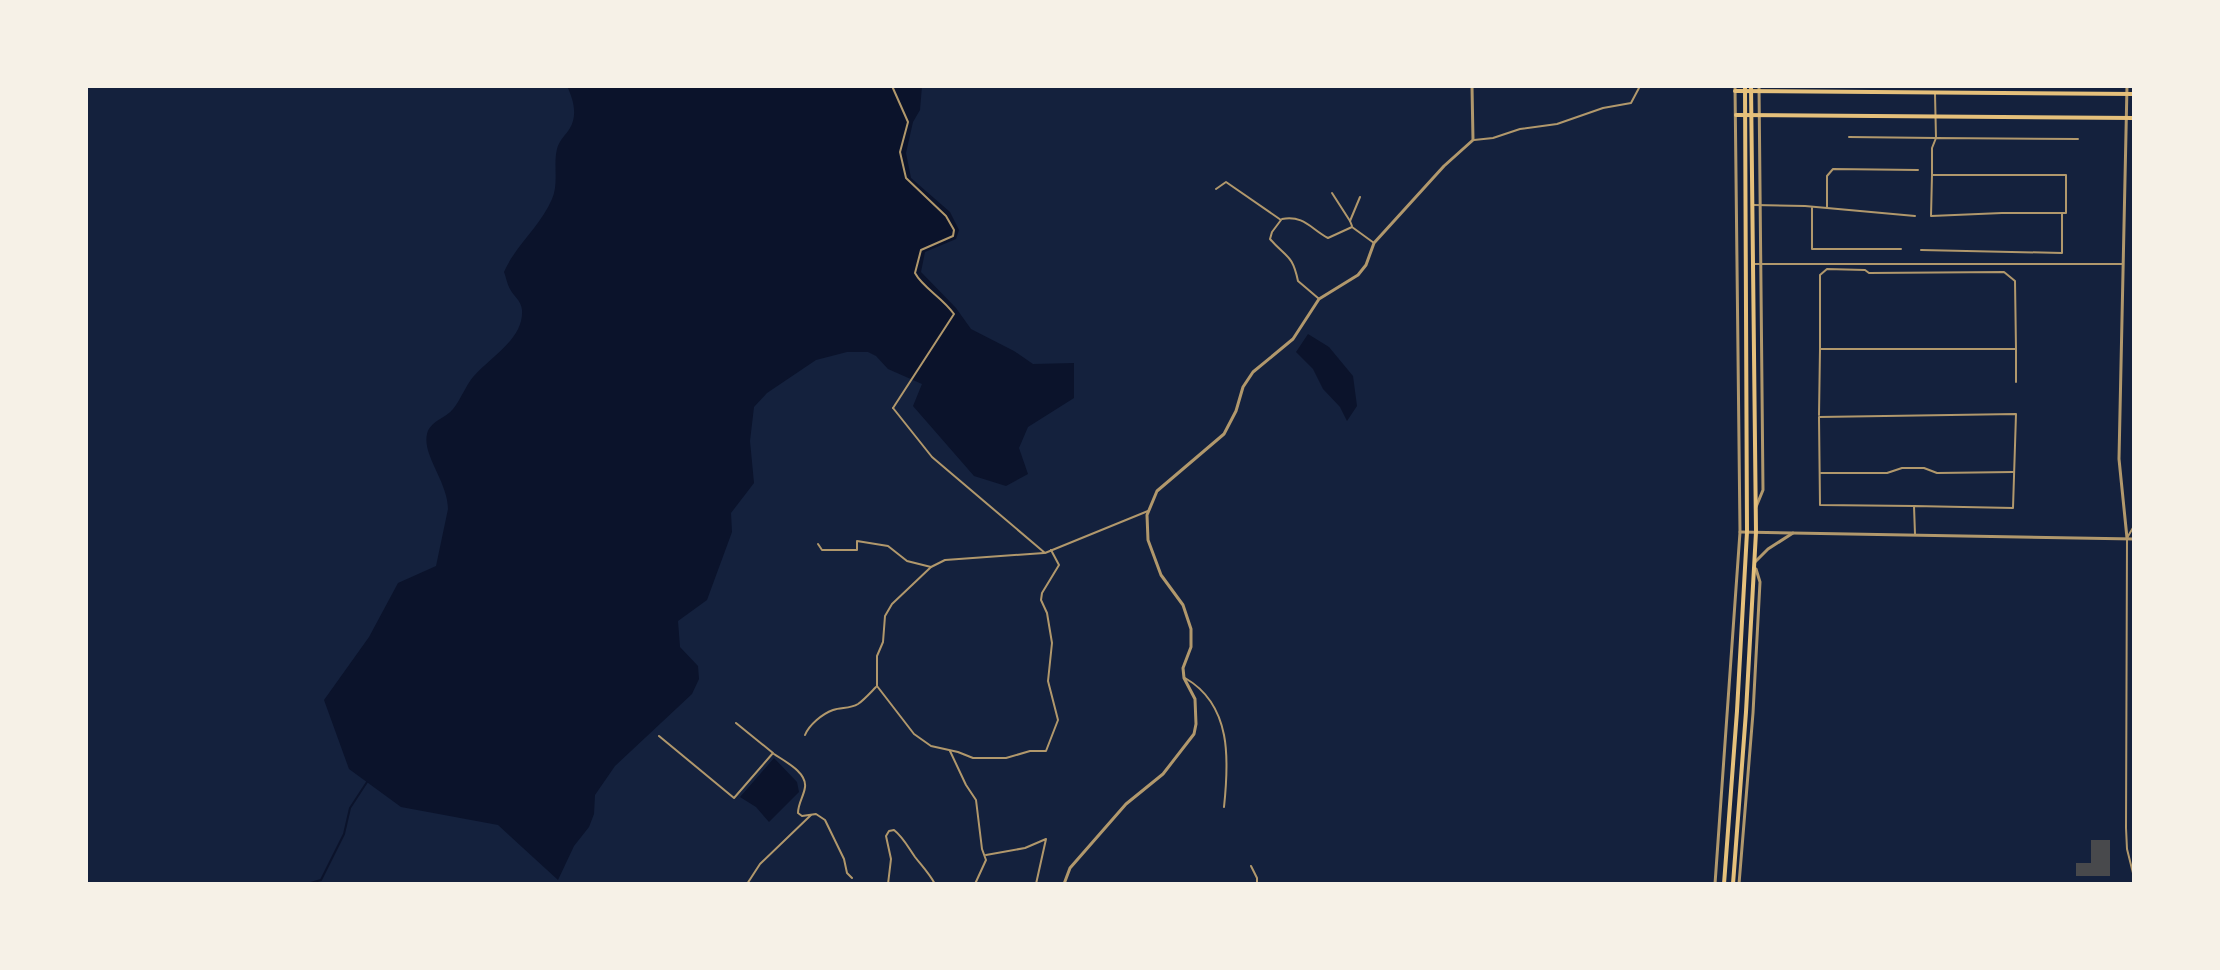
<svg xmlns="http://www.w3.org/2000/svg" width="2220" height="970" viewBox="0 0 2220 970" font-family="Overpass,sans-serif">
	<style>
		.water { fill: #0b132b }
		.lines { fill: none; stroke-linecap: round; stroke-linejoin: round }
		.stream { stroke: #0b132b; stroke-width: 2 }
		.building { fill: #48494c }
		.pedestrian { stroke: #b1986c; stroke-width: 2 }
		.minor { stroke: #b1986c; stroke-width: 2 }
		.tertiary { stroke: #b1986c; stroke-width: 3 }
		.secondary { stroke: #e5c07b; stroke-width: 4 }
		.trunk { stroke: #e5c07b; stroke-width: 4 }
	</style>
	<rect width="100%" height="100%" fill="#14213d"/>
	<g class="water">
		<path d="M567 86H922L920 110 913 122 906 153 911 178 950 212 959 230 956 239 925 252 921 272 956 308 971 329 1014 351 1033 364 1074 363V398L1028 427 1019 448 1028 474 1006 486 974 476 913 406 922 384 888 369 876 356 868 352H847L816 360 767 393 754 407 750 441 754 483 731 513 732 532 707 600 678 621 680 647 698 666 699 679 692 694 615 766 595 795 594 814 589 827 574 846 558 880 498 825 401 807 349 769 324 700 369 637 398 583 436 566 448 509C448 482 422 455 427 434 430 421 446 418 453 409 461 399 465 387 473 377 490 357 524 339 522 310 521 300 514 297 510 289 507 284 506 277 504 272 515 246 540 227 552 199 559 183 553 165 557 149 559 140 566 135 570 128 578 114 573 99 567 86Z"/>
		<path d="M1308 334 1329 347 1353 376 1357 406 1347 421 1340 407 1323 389 1313 369 1296 352Z"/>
		<path d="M774 758 797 782 799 792 769 822 756 807 740 797Z"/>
	</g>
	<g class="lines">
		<path class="stream" d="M307 884 321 880 344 834 350 808 367 782"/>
	</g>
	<path class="building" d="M2091 840H2110V876H2076V863H2091Z"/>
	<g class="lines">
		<path class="pedestrian" d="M892 86 908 122 900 152 906 178 946 216 954 230 953 236 921 250 915 273C923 288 942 297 954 314L893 408"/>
		<g class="minor">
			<path d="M1849 137 1936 138 1935 94"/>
			<path d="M1474 140 1493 138 1520 129 1557 124 1603 108 1631 103 1640 86"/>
			<path d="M1932 175 1931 216 2002 213H2066V175H1932V148L1936 138 2078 139"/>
			<path d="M1216 189 1226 182 1281 220 1272 232 1270 239C1286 258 1292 253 1298 281L1318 298"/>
			<path d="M1332 193 1350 221"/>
			<path d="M1754 205 1805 206 1915 216"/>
			<path d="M1827 207V176L1833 169 1918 170"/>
			<path d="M1812 208V249H1901"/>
			<path d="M1282 219C1304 215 1311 229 1328 238L1352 227 1374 243"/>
			<path d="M1352 226 1350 221 1360 197"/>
			<path d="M1921 250 2062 253V214"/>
			<path d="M1755 264H2123"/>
			<path d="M1820 349V275L1827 269 1865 270 1869 273 2004 272 2015 281 2016 349"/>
			<path d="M893 408 932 457 1045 553 1148 511"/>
			<path d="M1819 415 1820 349H2016V382"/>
			<path d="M1821 473H1887L1902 468H1924L1937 473 2013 472"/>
			<path d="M1914 506 2013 508 2016 414 1819 417 1820 505 1914 506 1915 534"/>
			<path d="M2134 526 2127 538 2126 828 2127 849 2134 877"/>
			<path d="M818 544 822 550H857V541L888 546 907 561 931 567 945 560 1044 553"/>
			<path d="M931 567 892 604 885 616 883 642 877 656V686L914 734 931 746 958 752 973 758H1006L1030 751H1046L1058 720 1048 681 1052 643 1047 613 1041 600 1042 593 1059 565 1051 550"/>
			<path d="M1185 678C1232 705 1229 760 1224 807"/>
			<path d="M805 735C809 725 822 714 833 710 841 707 850 709 858 704 864 700 871 692 876 687"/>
			<path d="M659 736 734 798 773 753 736 723"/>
			<path d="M950 751 966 785 976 800 982 849 986 860 975 884"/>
			<path d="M774 754C784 761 807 772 805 787 804 796 798 803 798 813L802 816 816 814 825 820 844 859 847 873 852 878"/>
			<path d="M986 855 1025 848 1046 839 1036 884"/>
			<path d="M1251 866 1257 878V884"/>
			<path d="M747 884 760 864 811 815"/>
			<path d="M888 884 891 859 886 836 889 831 894 830C903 837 908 847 915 857 922 866 929 873 935 884"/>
		</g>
		<g class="tertiary">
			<path d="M1756 507 1763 490 1759 86"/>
			<path d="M1740 532 2134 539"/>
			<path d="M2127 538 2119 459 2127 86"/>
			<path d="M1755 562 1768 549 1793 533"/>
			<path d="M1064 884 1070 868 1126 804 1163 774 1194 734 1196 724 1195 699 1184 678 1183 668 1191 647V629L1183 605 1161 575 1148 540 1147 515 1157 491 1224 434 1236 411 1243 387 1253 372 1293 339 1319 299 1358 275 1366 265 1374 243 1444 166 1473 140 1472 86"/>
			<path d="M1715 884 1740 532 1735 86"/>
			<path d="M1739 884 1753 713 1760 582 1756 569"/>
		</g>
		<g class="secondary">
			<path d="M1724 884 1737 711 1747 532 1745 86"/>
			<path d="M1733 884 1746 712 1756 532 1751 86"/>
		</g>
		<g class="trunk">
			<path d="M1735 91 2134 94"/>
			<path d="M1736 115 2134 118"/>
		</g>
	</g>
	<rect width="2220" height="970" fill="none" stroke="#f6f1e7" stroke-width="176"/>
</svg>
